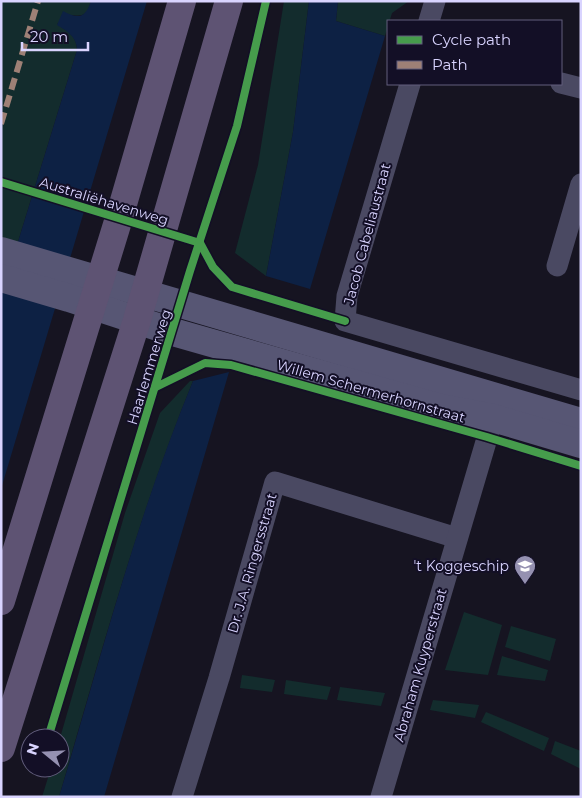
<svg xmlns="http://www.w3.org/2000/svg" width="582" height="798" viewBox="0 0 582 798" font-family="Montserrat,sans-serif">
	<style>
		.green { fill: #132c2d }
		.water { fill: #0d2144 }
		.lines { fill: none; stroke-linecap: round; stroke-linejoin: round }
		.street { stroke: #4a4962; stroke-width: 21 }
		.secondary { stroke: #575674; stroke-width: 28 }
		.primary { stroke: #5e5373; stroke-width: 28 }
		.quiet { stroke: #9e8076; stroke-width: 6; stroke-dasharray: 12 6; stroke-linecap: butt }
		.cycleway-casing { stroke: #130f26; stroke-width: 11 }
		.cycleway { stroke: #469c4c; stroke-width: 8 }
		.labels { text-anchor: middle; stroke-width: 4; stroke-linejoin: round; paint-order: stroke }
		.street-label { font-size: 14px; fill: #d9d4ff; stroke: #130f26 }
		.poi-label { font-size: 14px; fill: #d9d4ff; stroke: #130f26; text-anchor: end }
	</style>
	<rect width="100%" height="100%" fill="#161421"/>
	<g class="green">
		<path d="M1 1H91C87 14 85 17 72 15L57 24C67 31 77 36 77 50L1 297Z"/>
		<path d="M284 1H309L293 132 266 276 235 253 258 165Z"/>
		<path d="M338 1H409L392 13 385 36 336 21Z"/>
		<path d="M190 381H193C138 516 100 657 59 797H42L51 768H60V738L125 513 160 413Z"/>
		<path d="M464 612 502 625 488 675 445 670Z"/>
		<path d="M511 626 556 639 550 661 505 647Z"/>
		<path d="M502 656 548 670 545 681 497 675Z"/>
		<path d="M242 675 275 680 272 692 240 688Z"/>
		<path d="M286 680 331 687 327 700 284 694Z"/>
		<path d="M340 687 385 693 381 706 337 700Z"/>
		<path d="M433 700 479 705 475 718 430 710Z"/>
		<path d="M486 712 549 738 544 751 481 722Z"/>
		<path d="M555 741 581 751V769L551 754Z"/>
	</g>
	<g class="water">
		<path d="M91 1H147L1 489V297L77 50C77 37 67 31 57 25L63 11C78 19 85 19 91 1Z"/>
		<path d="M309 1H338L336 21 385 36 310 289 266 276 293 132Z"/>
		<path d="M229 372 104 797H59C101 657 137 516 193 381Z"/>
	</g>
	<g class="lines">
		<g class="street">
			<path d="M429 21 435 1"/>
			<path d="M561 83 581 88"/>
			<path d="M410 84 347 296 345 321 581 390"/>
			<path d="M557 266 581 184"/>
			<path d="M182 797 219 678 275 482 457 538"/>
			<path d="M381 797 493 418"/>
		</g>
		<g class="secondary">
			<path d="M1 251 581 422"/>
			<path d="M1 278 69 298 173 332 437 407 493 418 581 444"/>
		</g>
		<g class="primary">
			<path d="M1 601 119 218 182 1"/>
			<path d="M1 748 137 320 229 1"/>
		</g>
		<path class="quiet" d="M1 124 38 1"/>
		<g class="cycleway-casing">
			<g id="cycleway">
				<path d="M1 182 200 243"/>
				<path d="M200 243 213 267 232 287 345 321"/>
				<path d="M156 387 205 363 231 365 487 437 581 466"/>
				<path d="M48 738 190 271 237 126 266 1"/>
			</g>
		</g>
		<use href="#cycleway" class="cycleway"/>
	</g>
	<defs>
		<g id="school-pin" transform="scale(1.125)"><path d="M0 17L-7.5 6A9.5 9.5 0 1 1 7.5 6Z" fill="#9591b1" stroke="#130f26"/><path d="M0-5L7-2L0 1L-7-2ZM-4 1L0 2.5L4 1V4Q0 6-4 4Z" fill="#fff"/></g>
	</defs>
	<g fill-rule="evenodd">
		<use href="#school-pin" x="525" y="566"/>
	</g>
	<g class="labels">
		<g class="street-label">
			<text transform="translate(104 201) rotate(17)" y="5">Australiëhavenweg</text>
			<text transform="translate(367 234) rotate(-75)" y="5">Jacob Cabeliaustraat</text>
			<text transform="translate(149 367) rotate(-73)" y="5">Haarlemmerweg</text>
			<text transform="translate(371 391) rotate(16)" y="5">Willem Schermerhornstraat</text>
			<text transform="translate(252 563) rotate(-74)" y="5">Dr. J.A. Ringersstraat</text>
			<text transform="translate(420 665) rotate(-74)" y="5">Abraham Kuyperstraat</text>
		</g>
		<g class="poi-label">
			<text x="509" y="571">'t Koggeschip</text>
		</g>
	</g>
	<rect width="582" height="798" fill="none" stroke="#d9d4ff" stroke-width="5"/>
	<rect x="387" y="20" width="175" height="65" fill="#130f26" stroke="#625e7d"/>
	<rect x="397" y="36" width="25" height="8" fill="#469c4c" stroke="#625e7d"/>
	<text x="432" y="45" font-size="15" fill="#d9d4ff">Cycle path</text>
	<rect x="397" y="61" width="25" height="8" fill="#9e8076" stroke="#625e7d"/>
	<text x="432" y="70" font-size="15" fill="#d9d4ff">Path</text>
	<g transform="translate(45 753) rotate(288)"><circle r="24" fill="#130f26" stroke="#625e7d"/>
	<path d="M0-4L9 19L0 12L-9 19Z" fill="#9591b1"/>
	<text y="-8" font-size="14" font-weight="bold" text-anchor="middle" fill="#d9d4ff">N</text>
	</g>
	<path d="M22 42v8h66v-8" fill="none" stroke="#d9d4ff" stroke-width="2.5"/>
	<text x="30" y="42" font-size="15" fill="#d9d4ff" stroke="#130f26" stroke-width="4" paint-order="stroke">20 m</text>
</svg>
